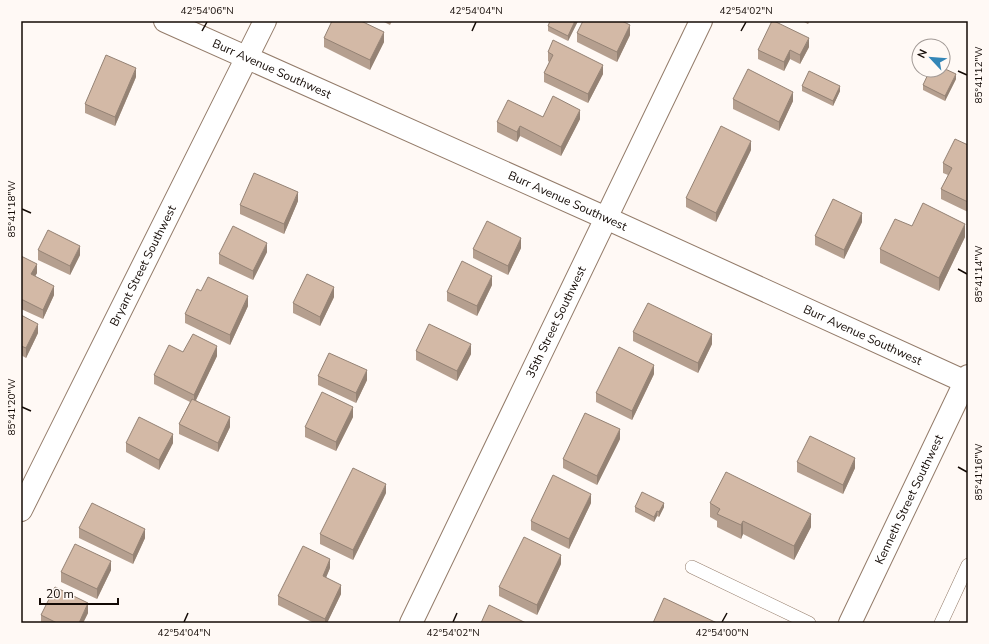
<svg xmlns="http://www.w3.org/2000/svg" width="989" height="644" viewBox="0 0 989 644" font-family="'Nunito Sans',sans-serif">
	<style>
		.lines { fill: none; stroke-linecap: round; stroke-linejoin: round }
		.lane-casing { stroke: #937b69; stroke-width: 14 }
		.street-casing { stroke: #937b69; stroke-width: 24 }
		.lane { stroke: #fff; stroke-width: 13 }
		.street { stroke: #fff; stroke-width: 22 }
		.wall { fill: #b59f8f }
		.shaded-wall { fill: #948274 }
		.building { fill: #d3b9a6; stroke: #948274 }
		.ticks { fill: none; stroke: #130a05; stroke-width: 1.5 }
		.labels { text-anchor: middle; stroke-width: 3.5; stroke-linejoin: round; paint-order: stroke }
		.street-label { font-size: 12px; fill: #130a05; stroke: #fff9f5 }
		.neatline { fill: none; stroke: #130a05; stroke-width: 1.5 }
		.ticks-label { font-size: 10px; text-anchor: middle; fill: #130a05 }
	</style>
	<rect width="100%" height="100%" fill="#fff9f5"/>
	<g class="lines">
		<g class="lane-casing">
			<g id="lane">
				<path d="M692 567 809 623"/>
				<path d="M941 623 968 565"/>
			</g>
		</g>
		<g class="street-casing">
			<g id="street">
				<path id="s1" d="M165 21 606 218 968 383"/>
				<path id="s2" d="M21 510 265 21"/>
				<path id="s3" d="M411 623 701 21"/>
				<path id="s4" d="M850 623 968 376"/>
			</g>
		</g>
		<use href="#lane" class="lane"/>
		<use href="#street" class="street"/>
	</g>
	<g class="wall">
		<path d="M382 21H392L390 25Z"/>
		<path d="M578 21 568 41 548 31V26Z"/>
		<path d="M802 21H810L808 24Z"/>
		<path d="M577 33 630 35 617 62 577 42Z"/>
		<path d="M324 38 384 42 370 70 324 47Z"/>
		<path d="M809 47 800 64 790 59 784 71 758 59V50Z"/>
		<path d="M548 52 603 74 588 103 544 82V73L549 62 548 61Z"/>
		<path d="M136 77 115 126 85 113V104Z"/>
		<path d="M956 79 945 101 923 90V85Z"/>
		<path d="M802 86 840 91 833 106 802 91Z"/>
		<path d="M733 99 793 101 779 131 733 109Z"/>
		<path d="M543 117 580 119 561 156 520 136 517 142 497 132V122Z"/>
		<path d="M968 145V212L941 199V189L948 175 943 173V163Z"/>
		<path d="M751 150 716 222 686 207V198Z"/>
		<path d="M298 201 284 234 240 214V205Z"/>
		<path d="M862 222 844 259 815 245V236Z"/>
		<path d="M912 226 965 237 939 291 880 263V249Z"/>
		<path d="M521 248 508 275 473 258V249Z"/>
		<path d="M38 250 80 255 70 275 38 260Z"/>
		<path d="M267 252 253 280 219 264V254Z"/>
		<path d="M21 256 37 273 35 276 54 295 43 319 21 309Z"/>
		<path d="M492 285 477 316 447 301V292Z"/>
		<path d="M334 297 320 326 293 313V303Z"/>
		<path d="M248 306 230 345 185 323V314Z"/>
		<path d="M21 315 38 333 26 358 21 355Z"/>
		<path d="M633 332 712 344 698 373 633 341Z"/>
		<path d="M416 351 471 354 457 381 416 360Z"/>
		<path d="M183 352 217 356 196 400 230 427 218 452 179 434V424L190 402 154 384V375Z"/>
		<path d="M654 374 632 420 596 402V393Z"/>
		<path d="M318 376 367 380 356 403 318 385Z"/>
		<path d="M353 417 336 451 305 437V427Z"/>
		<path d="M620 439 597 485 563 468V459Z"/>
		<path d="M126 443H173L159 470 126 452Z"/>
		<path d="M797 462 855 468 843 494 797 472Z"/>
		<path d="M386 493 353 560 320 544V534Z"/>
		<path d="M591 503 569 549 531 530V521Z"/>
		<path d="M710 503 811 527 794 560 743 534 741 539 717 527V521L710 517Z"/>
		<path d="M635 507H664L659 517 657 516 654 522 635 512Z"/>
		<path d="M79 528 145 538 133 564 79 538Z"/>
		<path d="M561 564 537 615 499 596V587Z"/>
		<path d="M330 568 326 577 341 594 327 623H314L278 605V596Z"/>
		<path d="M111 570 97 599 61 582V572Z"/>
		<path d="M88 613 83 623H41V615Z"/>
	</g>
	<g class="shaded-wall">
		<path d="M575 21H578L568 41V36Z"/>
		<path d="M630 25V35L617 62V52Z"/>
		<path d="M384 32V42L370 70V60Z"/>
		<path d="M809 38V47L800 64V55Z"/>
		<path d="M790 50V59L784 71V62Z"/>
		<path d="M603 65V74L588 103V94Z"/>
		<path d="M136 68V77L115 126V117Z"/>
		<path d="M956 74V79L945 101V96Z"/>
		<path d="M840 86V91L833 106V101Z"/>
		<path d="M793 92V101L779 131V122Z"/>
		<path d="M580 110V119L561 156V147Z"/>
		<path d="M520 126V136L517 142V132Z"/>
		<path d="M751 141V150L716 222V213Z"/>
		<path d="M298 192V201L284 234V224Z"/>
		<path d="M862 213V222L844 259V250Z"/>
		<path d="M965 224V237L939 291V278Z"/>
		<path d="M521 238V248L508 275V266Z"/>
		<path d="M267 243V252L253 280V271Z"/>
		<path d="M80 246V255L70 275V266Z"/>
		<path d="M37 264V273L31 284V274Z"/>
		<path d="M492 276V285L477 316V306Z"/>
		<path d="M54 286V295L43 319V310Z"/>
		<path d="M334 287V297L320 326V317Z"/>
		<path d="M248 296V306L230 345V335Z"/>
		<path d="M38 324V333L26 358V348Z"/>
		<path d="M712 334V344L698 373V363Z"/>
		<path d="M471 344V354L457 381V371Z"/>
		<path d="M217 346V356L194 404V395Z"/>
		<path d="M654 365V374L632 420V411Z"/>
		<path d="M367 370V380L356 403V393Z"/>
		<path d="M353 407V417L336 451V442Z"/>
		<path d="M230 417V427L218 452V443Z"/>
		<path d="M620 429V439L597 485V476Z"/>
		<path d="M173 434V443L159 470V460Z"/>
		<path d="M855 458V468L843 494V485Z"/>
		<path d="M386 484V493L353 560V550Z"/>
		<path d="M591 494V503L569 549V539Z"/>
		<path d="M664 503V507L659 517V512Z"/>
		<path d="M657 511V516L654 522V517Z"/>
		<path d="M811 514V527L794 560V546Z"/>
		<path d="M743 521V534L741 539V525Z"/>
		<path d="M145 529V538L133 564V555Z"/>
		<path d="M561 555V564L537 615V605Z"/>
		<path d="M330 559V568L323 585V576Z"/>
		<path d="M111 561V570L97 599V589Z"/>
		<path d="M341 585V594L327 623H325V619Z"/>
		<path d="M88 603V613L83 623H79Z"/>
	</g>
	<g class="building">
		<path d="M332 21H361L384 32 370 60 324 38Z"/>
		<path d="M550 21H575L568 36 548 26Z"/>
		<path d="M583 21H622L630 25 617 52 577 33Z"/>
		<path d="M772 21H774L809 38 800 55 790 50 784 62 758 50Z"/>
		<path d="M553 40 603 65 588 94 544 73 553 55 548 52Z"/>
		<path d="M106 55 136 68 115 117 85 104Z"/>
		<path d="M943 68 956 74 945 96 923 85 930 70H943Z"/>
		<path d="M748 69 793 92 779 122 733 99Z"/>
		<path d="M809 71 840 86 833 101 802 86Z"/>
		<path d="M553 96 580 110 561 147 520 126 517 132 497 122 508 100 543 117Z"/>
		<path d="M721 126 751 141 716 213 686 198Z"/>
		<path d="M955 139 968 145V202L941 189 952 168 943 163Z"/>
		<path d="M254 173 298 192 284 224 240 205Z"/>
		<path d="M833 199 862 213 844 250 815 236Z"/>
		<path d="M923 203 965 224 939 278 880 249 895 219 912 226Z"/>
		<path d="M487 221 521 238 508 266 473 249Z"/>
		<path d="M233 226 267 243 253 271 219 254Z"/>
		<path d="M48 230 80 246 70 266 38 250Z"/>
		<path d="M21 256 37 264 31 274 54 286 43 310 21 299Z"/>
		<path d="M462 261 492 276 477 306 447 292Z"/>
		<path d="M307 274 334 287 320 317 293 303Z"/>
		<path d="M208 277 248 296 230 335 185 314 197 289 201 291Z"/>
		<path d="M648 303 712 334 698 363 633 332Z"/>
		<path d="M21 315 38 324 26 348 21 346Z"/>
		<path d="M429 324 471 344 457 371 416 351Z"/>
		<path d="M193 334 217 346 194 395 154 375 169 345 183 352Z"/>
		<path d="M619 347 654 365 632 411 596 393Z"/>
		<path d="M329 353 367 370 356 393 318 376Z"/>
		<path d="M322 392 353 407 336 442 305 427Z"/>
		<path d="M192 399 230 417 218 443 179 424Z"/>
		<path d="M585 413 620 429 597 476 563 459Z"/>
		<path d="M139 417 173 434 159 460 126 443Z"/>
		<path d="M810 436 855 458 843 485 797 462Z"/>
		<path d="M353 468 386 484 353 550 320 534Z"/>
		<path d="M726 472 811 514 794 546 743 521 741 525 717 514 720 509 710 503Z"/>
		<path d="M553 475 591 494 569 539 531 521Z"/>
		<path d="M642 492 664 503 659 512 657 511 654 517 635 507Z"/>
		<path d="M92 503 145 529 133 555 79 528Z"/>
		<path d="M524 537 561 555 537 605 499 587Z"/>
		<path d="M75 544 111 561 97 589 61 572Z"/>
		<path d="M303 546 330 559 323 576 341 585 325 619 278 596Z"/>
		<path d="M55 587 88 603 79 623H57L41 615Z"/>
		<path d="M664 598 717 623H653Z"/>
		<path d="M489 605 526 623H481Z"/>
	</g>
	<path class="ticks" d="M202 31 207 22M472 31 476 22M741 31 746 22M958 71 967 75M22 209 31 213M958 269 967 274M22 407 31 411M958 467 967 472M184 622 188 613M453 622 457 613M722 622 727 613"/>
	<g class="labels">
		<g class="street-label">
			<text dy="4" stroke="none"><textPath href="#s1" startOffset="117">Burr Avenue Southwest</textPath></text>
			<text dy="4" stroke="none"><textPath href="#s1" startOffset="441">Burr Avenue Southwest</textPath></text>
			<text dy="4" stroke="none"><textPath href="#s2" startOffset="273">Bryant Street Southwest</textPath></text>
			<text dy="4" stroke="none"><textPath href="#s3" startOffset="334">35th Street Southwest</textPath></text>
			<text dy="4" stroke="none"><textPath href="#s1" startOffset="765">Burr Avenue Southwest</textPath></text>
			<text dy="4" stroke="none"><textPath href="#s4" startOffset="137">Kenneth Street Southwest</textPath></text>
		</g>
	</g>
	<rect width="989" height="644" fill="none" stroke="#fff9f5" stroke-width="44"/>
	<g transform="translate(931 58) rotate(296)"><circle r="19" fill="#fff9f5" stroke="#a19995"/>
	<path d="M0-3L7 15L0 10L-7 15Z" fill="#3486b7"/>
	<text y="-6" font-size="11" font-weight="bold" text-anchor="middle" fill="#130a05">N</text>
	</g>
	<path d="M40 598v6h78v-6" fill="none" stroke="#130a05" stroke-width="2"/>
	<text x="46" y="598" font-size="12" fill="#130a05" stroke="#fff9f5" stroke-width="3" paint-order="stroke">20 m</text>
	<rect x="22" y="22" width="945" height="600" class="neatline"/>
	<g class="ticks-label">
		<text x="207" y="14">42°54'06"N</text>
		<text x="476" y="14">42°54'04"N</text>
		<text x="746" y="14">42°54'02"N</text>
		<text transform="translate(978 75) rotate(-90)" y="4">85°41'12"W</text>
		<text transform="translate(11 209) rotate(-90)" y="4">85°41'18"W</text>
		<text transform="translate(978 274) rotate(-90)" y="4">85°41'14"W</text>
		<text transform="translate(11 407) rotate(-90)" y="4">85°41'20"W</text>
		<text transform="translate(978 472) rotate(-90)" y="4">85°41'16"W</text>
		<text x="184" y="636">42°54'04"N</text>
		<text x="453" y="636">42°54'02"N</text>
		<text x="722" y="636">42°54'00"N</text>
	</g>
</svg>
